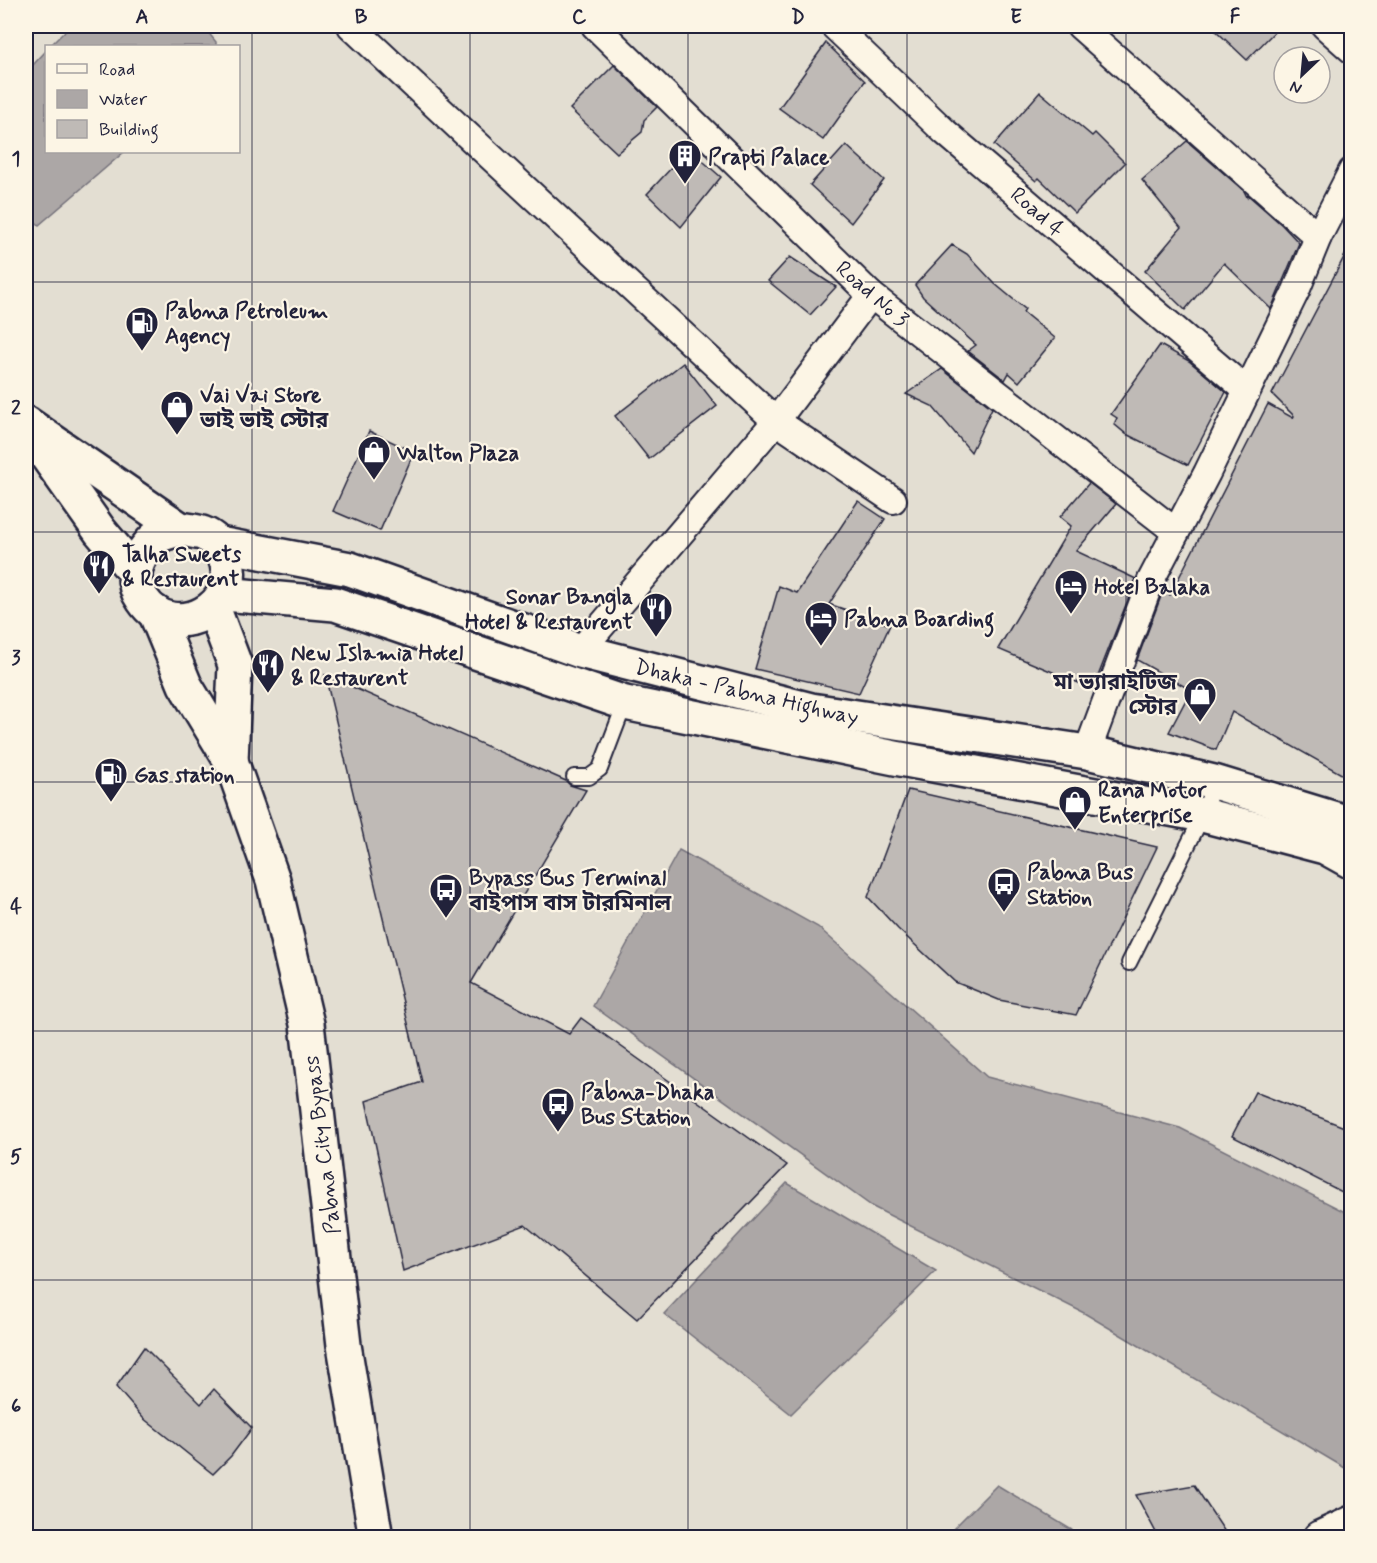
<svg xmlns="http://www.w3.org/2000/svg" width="1377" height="1563" viewBox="0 0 1377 1563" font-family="Mynerve,'Noto Sans Bengali',sans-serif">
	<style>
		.built { fill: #e3ded2; fill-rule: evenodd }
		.water { fill: #aca7a6; stroke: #75727b; stroke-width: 1.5 }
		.building { fill: #bfbab6; stroke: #22223b; stroke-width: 1.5 }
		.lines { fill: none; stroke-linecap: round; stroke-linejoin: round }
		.lane-casing { stroke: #22223b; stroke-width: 18 }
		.street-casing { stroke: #22223b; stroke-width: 30 }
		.secondary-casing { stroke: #22223b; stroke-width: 38 }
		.highway-casing { stroke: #22223b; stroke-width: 38 }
		.lane { stroke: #fcf5e5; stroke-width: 14 }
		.street { stroke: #fcf5e5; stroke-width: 26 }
		.secondary { stroke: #fcf5e5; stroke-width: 33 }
		.highway { stroke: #fcf5e5; stroke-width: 33 }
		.grid { fill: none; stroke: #22223b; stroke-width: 1.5; stroke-opacity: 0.55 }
		.labels { text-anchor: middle; stroke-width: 4.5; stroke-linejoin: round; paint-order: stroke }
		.poi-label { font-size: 22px; font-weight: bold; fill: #22223b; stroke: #fcf5e5; text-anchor: start }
		.street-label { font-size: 22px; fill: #22223b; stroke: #fcf5e5 }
		.neatline { fill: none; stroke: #22223b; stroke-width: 2 }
		.grid-label { font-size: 20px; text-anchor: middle; font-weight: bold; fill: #22223b }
	</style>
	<rect width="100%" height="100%" fill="#f3edde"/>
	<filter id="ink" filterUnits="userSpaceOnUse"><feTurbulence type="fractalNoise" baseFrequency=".0167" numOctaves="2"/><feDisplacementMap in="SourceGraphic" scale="12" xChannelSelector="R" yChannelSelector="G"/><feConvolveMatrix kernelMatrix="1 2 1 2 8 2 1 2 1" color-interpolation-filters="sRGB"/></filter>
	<g filter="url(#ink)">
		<path class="built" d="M26 26H1351V1537H26ZM46 46H238V152H46ZM1284 57H1320V93H1284Z"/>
		<g class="water">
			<path d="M74 26H203L216 42V46H50L64 32Z"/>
			<path d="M46 51V152H124L39 225 26 213V69L31 67Z"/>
			<path d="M679 850 818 927 987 1077 1180 1128 1351 1215V1464L1345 1468 1084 1313 873 1207 593 1006Z"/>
			<path d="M787 1183 936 1271 791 1414 664 1314Z"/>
			<path d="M997 1485 1072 1530 1076 1537H945Z"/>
		</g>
		<g class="building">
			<path d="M1211 26H1280L1247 60Z"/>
			<path d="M826 43 865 81 823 140 779 108Z"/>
			<path d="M614 65 657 107 644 120 642 132 617 153 570 109Z"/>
			<path d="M1040 92 1092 136 1095 133 1125 163 1075 213 1039 178 1036 181 994 145Z"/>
			<path d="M1187 141 1244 191 1247 197 1248 195 1282 225 1299 243 1271 309 1224 263 1185 310 1145 271 1181 228 1142 180Z"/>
			<path d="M846 145 884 180 851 223 810 185Z"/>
			<path d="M689 149 721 177 681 227 647 194Z"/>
			<path d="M1352 242V780L1232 712 1216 750 1169 732 1191 690 1137 660 1163 591 1170 595 1268 404 1293 418 1294 416 1272 394Z"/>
			<path d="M952 245 967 254 995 284 1025 309 1023 312 1055 338 1019 382 1009 373 1005 380 968 351 976 345 923 297 915 285Z"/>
			<path d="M790 257 836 287 810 315 768 281Z"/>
			<path d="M1160 345 1189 361 1226 392 1188 465 1126 434 1114 424 1117 418 1111 414Z"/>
			<path d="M683 363 717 406 649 459 615 416Z"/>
			<path d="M942 369 992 408 971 452 932 406 906 394Z"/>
			<path d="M369 431 414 452 380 531 333 511Z"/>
			<path d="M1089 483 1116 504 1076 551 1136 579 1093 689 998 649 1071 526 1060 517Z"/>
			<path d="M858 501 885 519 829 604 890 625 859 693 755 669 779 586 797 593Z"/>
			<path d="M325 675 566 781 570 785 586 790 471 983 569 1034 581 1018 787 1165 637 1319 525 1225 403 1271 366 1101 422 1082Z"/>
			<path d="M908 790 1157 847 1076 1015 999 1000 955 982 898 929 868 897Z"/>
			<path d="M1255 1092 1352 1130V1197L1232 1136Z"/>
			<path d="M144 1347 201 1404 214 1389 252 1428 231 1456 213 1474 143 1418 116 1387Z"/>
			<path d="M1194 1485 1229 1538H1159L1136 1495Z"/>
		</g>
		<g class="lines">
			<g class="lane-casing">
				<g id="lane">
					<path d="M574 777H589L600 769 625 703"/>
					<path d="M1129 963 1203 815 1214 782"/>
				</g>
			</g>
			<g class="street-casing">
				<g id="street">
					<path d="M351 26 464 132 776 421 893 500"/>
					<path d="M595 26 871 295 1176 532"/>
					<path d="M834 26 945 132 1246 390"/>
					<path d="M1080 26 1318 237"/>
					<path d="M1325 26 1352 50"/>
					<path d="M580 651 776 421 871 295"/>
					<path d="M1087 752 1151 580 1207 473 1296 291 1318 237 1352 171"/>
				</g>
			</g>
			<g class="secondary-casing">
				<path id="secondary" d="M1320 1538 1352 1523"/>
			</g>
			<g class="highway-casing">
				<g id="highway">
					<path d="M26 423 180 529"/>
					<path d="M34 438 100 531 134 571"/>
					<path d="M180 529C187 530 195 531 202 533 213 537 220 545 224 555 247 606 173 645 143 600 131 583 133 566 145 550 149 545 153 539 158 536 164 533 173 531 180 529Z"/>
					<path d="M219 544 350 569 580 651 811 710 1087 752 1214 782 1342 821 1352 827"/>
					<path d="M224 594 335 604 625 703 895 758 1203 815 1325 847 1352 862"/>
					<path d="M213 607 235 665 231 761"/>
					<path d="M155 612 185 685 231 761 273 880 307 1024 344 1345 376 1538"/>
				</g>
			</g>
			<use href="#lane" class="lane"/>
			<use href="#street" class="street"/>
			<use href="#secondary" class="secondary"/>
			<use href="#highway" class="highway"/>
		</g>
	</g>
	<path class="grid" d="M252 26V1538M470 26V1538M688 26V1538M907 26V1538M1126 26V1538M26 282H1352M26 532H1352M26 782H1352M26 1031H1352M26 1280H1352"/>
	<defs>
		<g id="building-pin" transform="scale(1.725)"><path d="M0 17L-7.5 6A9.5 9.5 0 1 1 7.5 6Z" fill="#22223b" stroke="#fcf5e5"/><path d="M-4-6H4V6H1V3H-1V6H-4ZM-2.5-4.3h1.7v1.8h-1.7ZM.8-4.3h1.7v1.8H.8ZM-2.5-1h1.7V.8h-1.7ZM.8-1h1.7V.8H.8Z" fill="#fff"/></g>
		<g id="fuel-pin" transform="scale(1.725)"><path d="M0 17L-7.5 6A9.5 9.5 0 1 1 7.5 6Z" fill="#22223b" stroke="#fcf5e5"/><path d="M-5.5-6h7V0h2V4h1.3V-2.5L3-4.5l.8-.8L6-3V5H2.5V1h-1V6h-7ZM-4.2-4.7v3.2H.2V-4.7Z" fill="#fff"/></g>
		<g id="shop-pin" transform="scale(1.725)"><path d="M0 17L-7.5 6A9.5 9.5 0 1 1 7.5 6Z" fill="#22223b" stroke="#fcf5e5"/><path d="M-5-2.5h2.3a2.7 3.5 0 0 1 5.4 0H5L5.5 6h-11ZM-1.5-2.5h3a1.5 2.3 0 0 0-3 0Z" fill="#fff"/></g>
		<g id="restaurant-pin" transform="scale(1.725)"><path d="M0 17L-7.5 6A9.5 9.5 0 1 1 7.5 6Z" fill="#22223b" stroke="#fcf5e5"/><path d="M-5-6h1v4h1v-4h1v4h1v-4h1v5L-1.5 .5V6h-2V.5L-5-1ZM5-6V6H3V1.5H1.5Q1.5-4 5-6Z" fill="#fff"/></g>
		<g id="hotel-pin" transform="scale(1.725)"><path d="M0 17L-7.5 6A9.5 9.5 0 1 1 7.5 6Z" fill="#22223b" stroke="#fcf5e5"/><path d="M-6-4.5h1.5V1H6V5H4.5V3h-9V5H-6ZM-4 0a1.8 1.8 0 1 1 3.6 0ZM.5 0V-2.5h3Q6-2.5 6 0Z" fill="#fff"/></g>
		<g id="bus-pin" transform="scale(1.725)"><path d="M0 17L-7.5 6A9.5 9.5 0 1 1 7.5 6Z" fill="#22223b" stroke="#fcf5e5"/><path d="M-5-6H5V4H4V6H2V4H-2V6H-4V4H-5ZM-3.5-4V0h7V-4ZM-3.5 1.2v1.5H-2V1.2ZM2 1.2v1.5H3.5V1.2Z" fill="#fff"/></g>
	</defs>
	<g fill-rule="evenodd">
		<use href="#building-pin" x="685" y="156"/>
		<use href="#fuel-pin" x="142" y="323"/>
		<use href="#shop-pin" x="177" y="407"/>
		<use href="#shop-pin" x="374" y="452"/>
		<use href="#restaurant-pin" x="99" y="566"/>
		<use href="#hotel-pin" x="1071" y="586"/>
		<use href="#restaurant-pin" x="656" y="609"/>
		<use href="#hotel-pin" x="821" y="618"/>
		<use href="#restaurant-pin" x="268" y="665"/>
		<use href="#shop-pin" x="1200" y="694"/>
		<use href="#fuel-pin" x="111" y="774"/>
		<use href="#shop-pin" x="1075" y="802"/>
		<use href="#bus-pin" x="1004" y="884"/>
		<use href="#bus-pin" x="446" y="890"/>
		<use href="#bus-pin" x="558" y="1104"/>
	</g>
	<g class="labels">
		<g class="poi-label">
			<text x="708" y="164">Prapti Palace</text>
			<text x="165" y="318">Pabna Petroleum<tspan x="165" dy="25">Agency</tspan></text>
			<text x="200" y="402">Vai Vai Store<tspan x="200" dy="25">ভাই ভাই স্টোর</tspan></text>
			<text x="397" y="460">Walton Plaza</text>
			<text x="122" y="561">Talha Sweets<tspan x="122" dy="25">&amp; Restaurent</tspan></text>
			<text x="1094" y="594">Hotel Balaka</text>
			<text x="633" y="604" text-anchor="end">Sonar Bangla<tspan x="633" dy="25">Hotel &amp; Restaurent</tspan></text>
			<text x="844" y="626">Pabna Boarding</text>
			<text x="291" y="660">New Islamia Hotel<tspan x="291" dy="25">&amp; Restaurent</tspan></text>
			<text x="1177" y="689" text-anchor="end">মা ভ‍্যারাইটিজ<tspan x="1177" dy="25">স্টোর</tspan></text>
			<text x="134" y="782">Gas station</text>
			<text x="1098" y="797">Rana Motor<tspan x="1098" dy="25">Enterprise</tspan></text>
			<text x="1027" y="879">Pabna Bus<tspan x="1027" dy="25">Station</tspan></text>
			<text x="469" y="885">Bypass Bus Terminal<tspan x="469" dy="25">বাইপাস বাস টারমিনাল</tspan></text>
			<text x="581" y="1099">Pabna-Dhaka<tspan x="581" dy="25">Bus Station</tspan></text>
		</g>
		<g class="street-label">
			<text transform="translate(1038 211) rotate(41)" y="8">Road 4</text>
			<text transform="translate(873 293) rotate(41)" y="8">Road No 3</text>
			<text transform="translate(747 691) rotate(13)" y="8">Dhaka - Pabna Highway</text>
			<text transform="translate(321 1145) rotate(-97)" y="8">Pabna City Bypass</text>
		</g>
	</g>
	<rect width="1377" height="1563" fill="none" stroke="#fcf5e5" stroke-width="66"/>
	<rect x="45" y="45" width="195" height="108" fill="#fcf5e5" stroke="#a5a1a1" stroke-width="1.5"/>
	<rect x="57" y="64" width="30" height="9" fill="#fcf5e5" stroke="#a5a1a1" stroke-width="1.5"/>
	<text x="99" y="75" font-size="18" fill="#22223b">Road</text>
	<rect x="57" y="90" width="30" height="18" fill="#aca7a6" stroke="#a5a1a1" stroke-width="1.5"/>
	<text x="99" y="105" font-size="18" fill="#22223b">Water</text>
	<rect x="57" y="120" width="30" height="18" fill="#bfbab6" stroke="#a5a1a1" stroke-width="1.5"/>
	<text x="99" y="135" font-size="18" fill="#22223b">Building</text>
	<g transform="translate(1302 75) rotate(206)"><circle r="28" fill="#fcf5e5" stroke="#a5a1a1" stroke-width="1.5"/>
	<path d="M0-4.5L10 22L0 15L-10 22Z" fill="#22223b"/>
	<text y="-9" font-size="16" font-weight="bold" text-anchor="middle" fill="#22223b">N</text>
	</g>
	<rect x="33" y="33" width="1311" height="1497" class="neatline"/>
	<g class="grid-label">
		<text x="142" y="23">A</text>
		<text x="361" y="23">B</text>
		<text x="579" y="23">C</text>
		<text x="798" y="23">D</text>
		<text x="1016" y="23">E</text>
		<text x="1235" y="23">F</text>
		<text x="16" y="165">1</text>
		<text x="16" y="414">2</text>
		<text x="16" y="664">3</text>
		<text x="16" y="913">4</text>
		<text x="16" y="1163">5</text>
		<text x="16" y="1412">6</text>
	</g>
</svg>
